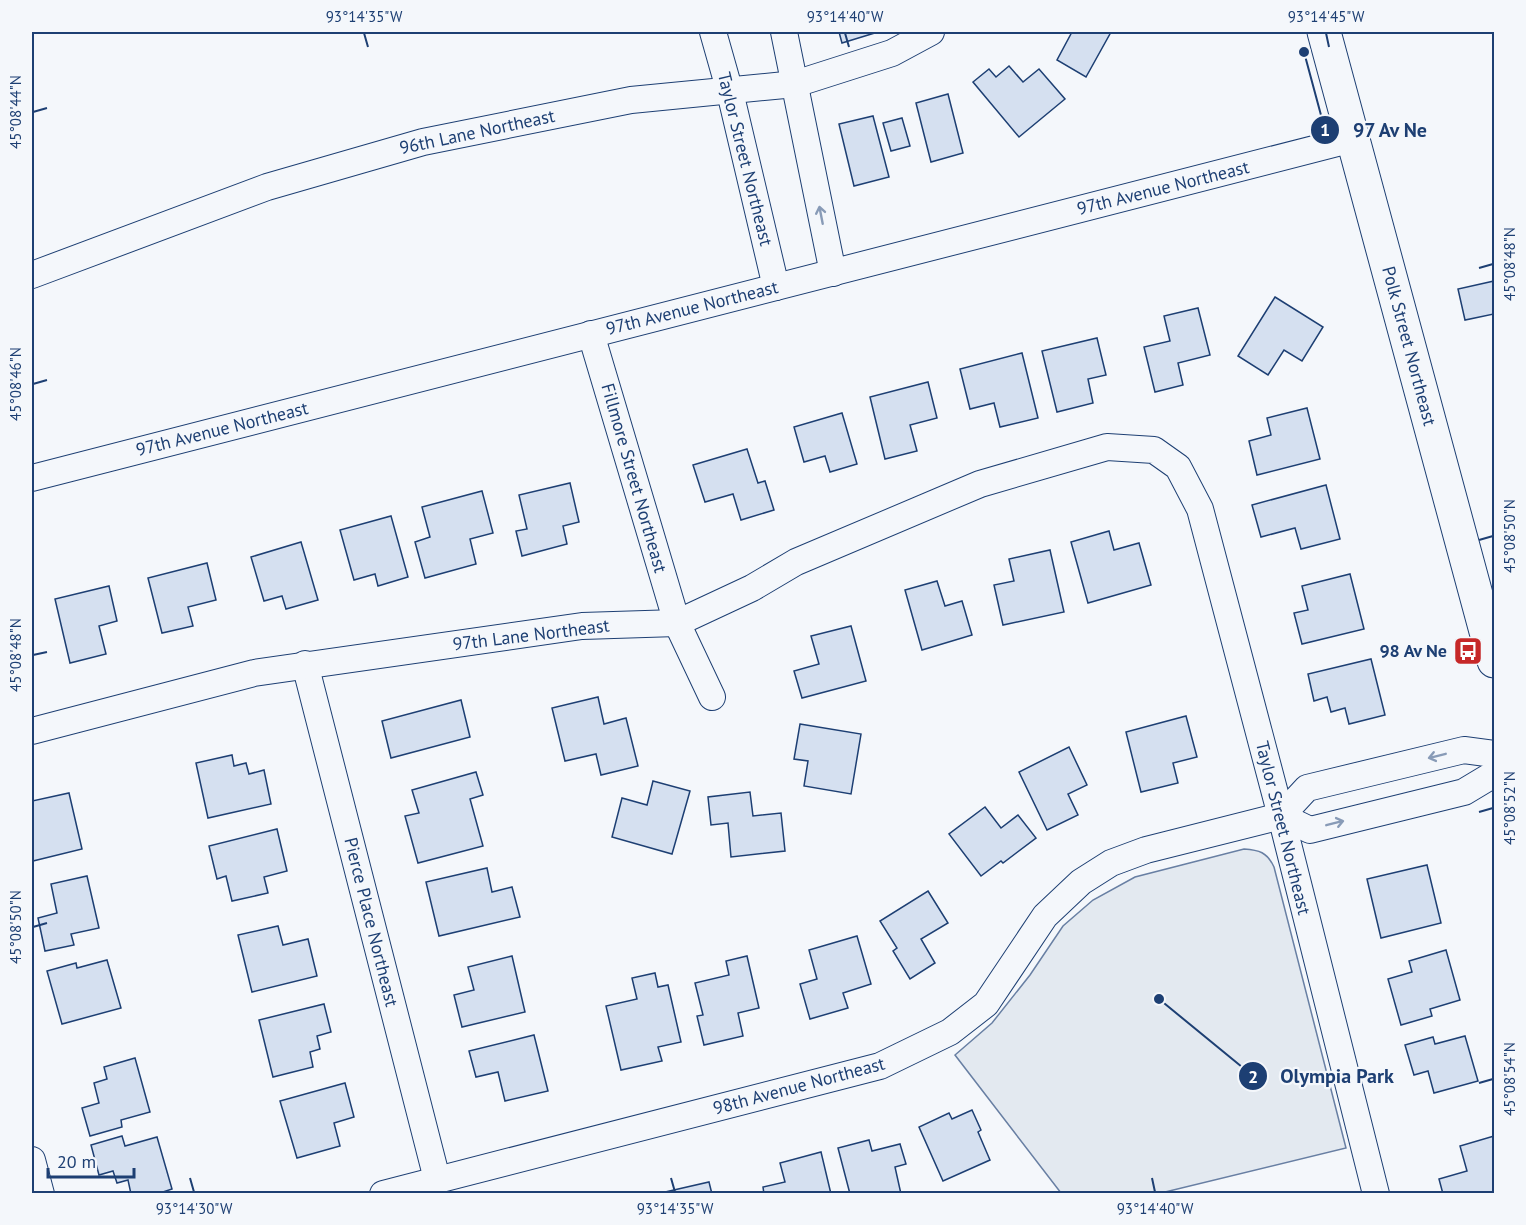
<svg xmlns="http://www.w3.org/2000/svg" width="1526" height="1225" viewBox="0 0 1526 1225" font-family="'PT Sans',sans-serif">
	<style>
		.green { fill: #e3e9f0; stroke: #687fa3; stroke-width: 1.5 }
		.building { fill: #d5e0f0; stroke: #1d3f73; stroke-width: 1.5 }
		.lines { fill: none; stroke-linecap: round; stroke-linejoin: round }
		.street-casing { stroke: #1d3f73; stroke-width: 28 }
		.secondary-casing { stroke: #1d3f73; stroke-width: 35 }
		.street { stroke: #f4f7fb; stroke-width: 26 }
		.secondary { stroke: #f4f7fb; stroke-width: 33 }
		.oneway { stroke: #889bb7 }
		.ticks { fill: none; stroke: #1d3f73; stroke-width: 2 }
		.labels { text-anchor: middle; stroke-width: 4.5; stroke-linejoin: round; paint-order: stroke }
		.street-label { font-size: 18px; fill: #1d3f73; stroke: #f4f7fb }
		.poi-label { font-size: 18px; font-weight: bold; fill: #1d3f73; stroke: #f4f7fb; text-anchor: end }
		.leader { fill: none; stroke: #1d3f73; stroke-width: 2 }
		.callout-dot { fill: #1d3f73; stroke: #f4f7fb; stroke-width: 2 }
		.mark-label { font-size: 18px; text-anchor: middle; font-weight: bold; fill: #fff }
		.callout-label { font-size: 20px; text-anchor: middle; font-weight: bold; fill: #1d3f73; stroke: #f4f7fb; stroke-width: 4.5; stroke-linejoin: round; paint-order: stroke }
		.neatline { fill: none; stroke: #1d3f73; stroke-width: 2 }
		.ticks-label { font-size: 15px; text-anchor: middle; fill: #1d3f73 }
	</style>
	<rect width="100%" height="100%" fill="#f4f7fb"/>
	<path class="green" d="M1244 849C1259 850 1267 852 1274 867L1346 1148 1161 1193H1061L955 1055 992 1023 1030 975 1063 926 1093 900 1135 877Z"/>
	<g class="building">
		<path d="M839 32H878L842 43Z"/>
		<path d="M1072 32H1111L1086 77 1057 60Z"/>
		<path d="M1009 66 1023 82 1039 69 1065 99 1019 137 973 82 989 69 996 77Z"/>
		<path d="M948 94 963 153 931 162 916 103Z"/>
		<path d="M873 116 889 177 854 186 839 124Z"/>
		<path d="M902 118 910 146 891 151 883 123Z"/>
		<path d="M1494 281V314L1465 320 1458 289Z"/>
		<path d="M1275 297 1323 327 1302 361 1284 350 1268 375 1238 356Z"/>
		<path d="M1198 308 1210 355 1178 363 1183 385 1155 392 1144 347 1170 341 1164 316Z"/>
		<path d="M1097 338 1106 375 1088 379 1093 403 1057 412 1042 351Z"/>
		<path d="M1022 353 1038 418 1000 427 994 403 970 409 960 369Z"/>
		<path d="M928 382 937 418 910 425 917 451 885 459 870 397Z"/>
		<path d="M1307 408 1320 459 1257 475 1249 441 1271 435 1267 418Z"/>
		<path d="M842 413 857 464 830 472 825 456 804 462 794 427Z"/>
		<path d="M747 449 758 483 765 481 774 510 741 520 733 494 705 502 693 465Z"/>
		<path d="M570 483 579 522 563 526 567 544 522 556 516 531 527 529 519 495Z"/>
		<path d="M1326 485 1340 539 1301 549 1295 528 1261 537 1252 505Z"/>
		<path d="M482 491 493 533 470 539 476 564 425 578 415 542 430 537 422 507Z"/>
		<path d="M391 516 408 577 378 586 375 574 354 580 340 530Z"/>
		<path d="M1109 531 1114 550 1139 543 1151 585 1088 603 1071 542Z"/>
		<path d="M301 542 318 600 286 609 282 596 264 601 251 557Z"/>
		<path d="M1050 550 1064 612 1003 625 994 585 1014 581 1009 559Z"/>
		<path d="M207 563 216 600 188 607 193 626 162 633 148 578Z"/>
		<path d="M1350 574 1364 629 1302 644 1294 613 1308 610 1302 586Z"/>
		<path d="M937 581 945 606 962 601 972 635 922 650 905 590Z"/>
		<path d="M109 586 117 621 99 626 106 654 70 663 55 599Z"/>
		<path d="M851 626 866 681 802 698 794 671 819 664 811 636Z"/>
		<path d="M1371 659 1385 715 1349 724 1345 708 1331 712 1327 697 1314 701 1308 674Z"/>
		<path d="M598 697 604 724 626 718 638 766 601 775 596 754 565 761 552 708Z"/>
		<path d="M461 700 470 737 391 758 382 721Z"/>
		<path d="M1186 716 1197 757 1173 763 1178 783 1141 792 1126 732Z"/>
		<path d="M800 724 861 734 851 794 804 786 808 761 794 759Z"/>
		<path d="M1069 747 1087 785 1068 794 1078 815 1047 830 1019 772Z"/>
		<path d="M232 755 234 766 246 763 249 774 264 770 271 804 208 818 196 763Z"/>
		<path d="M476 772 483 795 470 799 483 846 418 863 405 816 419 813 412 790Z"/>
		<path d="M653 781 690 791 672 854 612 837 622 798 647 805Z"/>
		<path d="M750 792 753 816 781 813 785 851 731 857 728 823 711 825 708 797Z"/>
		<path d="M69 793 82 849 33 861 32 801Z"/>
		<path d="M985 807 1001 828 1018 815 1036 838 1003 863 1001 861 981 876 949 834Z"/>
		<path d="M277 829 287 871 264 877 268 893 232 901 226 876 217 879 209 846Z"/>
		<path d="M1427 865 1441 923 1381 938 1367 879Z"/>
		<path d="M487 868 492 892 512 887 520 917 439 936 426 882Z"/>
		<path d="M87 876 99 928 71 934 74 945 45 951 38 918 57 913 51 884Z"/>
		<path d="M928 891 948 923 921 939 935 963 910 979 893 951 897 948 880 921Z"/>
		<path d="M278 926 283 945 308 939 317 976 252 992 238 935Z"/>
		<path d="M857 936 871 984 843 993 848 1008 810 1019 800 984 817 979 809 950Z"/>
		<path d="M1446 950 1460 1000 1430 1009 1432 1016 1401 1025 1388 979 1412 972 1409 961Z"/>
		<path d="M512 956 525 1012 462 1027 454 995 474 990 468 967Z"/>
		<path d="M747 956 759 1008 738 1013 743 1036 704 1045 697 1016 703 1015 695 983 729 975 726 961Z"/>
		<path d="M107 960 121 1008 62 1024 47 971 76 963 77 968Z"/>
		<path d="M655 973 658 987 668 985 681 1042 658 1047 662 1061 621 1070 606 1006 637 999 632 978Z"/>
		<path d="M324 1004 331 1032 317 1036 320 1049 310 1052 313 1067 273 1077 259 1020Z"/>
		<path d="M534 1035 548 1091 505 1101 498 1072 476 1077 469 1051Z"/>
		<path d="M1465 1036 1478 1081 1434 1093 1428 1071 1414 1075 1405 1045 1433 1037 1435 1044Z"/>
		<path d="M135 1058 150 1112 121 1120 122 1127 90 1136 82 1108 99 1103 94 1083 107 1079 104 1067Z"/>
		<path d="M345 1083 354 1117 334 1123 340 1146 297 1158 280 1101Z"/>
		<path d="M972 1110 981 1130 978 1132 990 1160 943 1181 919 1127 949 1113 952 1119Z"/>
		<path d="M122 1136 125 1146 157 1137 172 1189 157 1194H131L128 1180 117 1183 113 1171 99 1175 91 1145Z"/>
		<path d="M1494 1136V1194H1443L1439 1179 1467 1171 1460 1146Z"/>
		<path d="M869 1140 872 1151 900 1144 906 1164 895 1167 901 1194H850L838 1148Z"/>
		<path d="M821 1152 831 1194H764L763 1187 785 1182 780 1163Z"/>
		<path d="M709 1182 712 1194H666L665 1192Z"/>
	</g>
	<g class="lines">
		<g class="street-casing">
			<g id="street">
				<path d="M713 32 730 92 776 287"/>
				<path d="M784 32 833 273"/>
				<path d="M32 275 267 187 423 142 631 100 795 84 892 53 931 32"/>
				<path d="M591 334 677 623 712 697"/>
				<path d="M32 478 1353 139"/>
				<path d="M305 664 437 1179"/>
				<path d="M32 731 254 673 582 626 677 623 752 588 796 562 980 484 1107 447 1154 450 1178 467 1200 509 1281 816 1376 1194"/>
				<path d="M1281 816 1310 830 1464 792 1494 774"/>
				<path d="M32 1160 41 1194"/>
				<path d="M383 1194 880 1066 950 1032 986 1004 1045 916 1081 882 1111 863 1146 850 1281 816 1307 788 1464 750 1494 754"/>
			</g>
		</g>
		<g class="secondary-casing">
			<path id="secondary" d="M1324 32 1494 661"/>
		</g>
		<use href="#street" class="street"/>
		<use href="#secondary" class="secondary"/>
	</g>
	<defs><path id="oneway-shaft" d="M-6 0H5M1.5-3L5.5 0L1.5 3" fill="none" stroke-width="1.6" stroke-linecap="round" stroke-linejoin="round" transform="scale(1.5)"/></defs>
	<g class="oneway">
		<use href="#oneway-shaft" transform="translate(821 215) rotate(-101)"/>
		<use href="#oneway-shaft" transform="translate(1437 756) rotate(166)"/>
		<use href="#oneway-shaft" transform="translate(1335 823) rotate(-14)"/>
	</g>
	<path class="ticks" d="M364 33 368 47M845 33 849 47M1326 33 1329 47M33 112 47 108M1479 268 1493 264M33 384 47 380M1479 540 1493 536M33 655 47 652M1479 812 1493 808M33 927 47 923M1479 1083 1493 1079M190 1178 194 1192M671 1178 675 1192M1152 1178 1155 1192"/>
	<defs>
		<g id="bus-square" transform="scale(1.5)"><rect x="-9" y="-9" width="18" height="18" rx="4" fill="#c62828" stroke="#f4f7fb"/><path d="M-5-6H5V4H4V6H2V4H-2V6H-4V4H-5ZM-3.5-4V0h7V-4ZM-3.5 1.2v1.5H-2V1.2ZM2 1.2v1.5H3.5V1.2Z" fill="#fff"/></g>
	</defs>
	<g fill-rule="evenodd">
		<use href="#bus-square" x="1468" y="651"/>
	</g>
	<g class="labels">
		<g class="street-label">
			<text transform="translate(477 132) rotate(-12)" y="6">96th Lane Northeast</text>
			<text transform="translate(745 159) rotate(76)" y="6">Taylor Street Northeast</text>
			<text transform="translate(1163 188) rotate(-14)" y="6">97th Avenue Northeast</text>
			<text transform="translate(692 308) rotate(-14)" y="6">97th Avenue Northeast</text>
			<text transform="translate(1409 346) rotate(75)" y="6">Polk Street Northeast</text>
			<text transform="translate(222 429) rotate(-14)" y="6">97th Avenue Northeast</text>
			<text transform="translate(634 478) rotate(74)" y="6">Fillmore Street Northeast</text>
			<text transform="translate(531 635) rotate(-7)" y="6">97th Lane Northeast</text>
			<text transform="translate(1283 828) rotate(76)" y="6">Taylor Street Northeast</text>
			<text transform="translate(371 922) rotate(76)" y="6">Pierce Place Northeast</text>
			<text transform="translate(799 1086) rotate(-15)" y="6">98th Avenue Northeast</text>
		</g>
		<g class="poi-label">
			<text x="1447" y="657">98 Av Ne</text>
		</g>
	</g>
	<path class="leader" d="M1304 52L1325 130M1159 999L1253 1076"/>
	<g class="callout-dot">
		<circle cx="1304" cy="52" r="6"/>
		<circle cx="1159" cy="999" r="6"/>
		<circle cx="1325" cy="130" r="15"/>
		<circle cx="1253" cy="1076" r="15"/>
	</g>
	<g class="mark-label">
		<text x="1325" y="136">1</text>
		<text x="1253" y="1083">2</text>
	</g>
	<g class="callout-label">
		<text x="1390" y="137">97 Av Ne</text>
		<text x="1337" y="1083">Olympia Park</text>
	</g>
	<rect width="1526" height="1225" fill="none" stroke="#f4f7fb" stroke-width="66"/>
	<path d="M48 1168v9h86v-9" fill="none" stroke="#1d3f73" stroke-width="3"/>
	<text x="57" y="1168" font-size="18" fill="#1d3f73" stroke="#f4f7fb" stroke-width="4.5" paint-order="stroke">20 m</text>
	<rect x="33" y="33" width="1460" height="1159" class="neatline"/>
	<g class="ticks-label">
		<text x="364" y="22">93°14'35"W</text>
		<text x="845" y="22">93°14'40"W</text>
		<text x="1326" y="22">93°14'45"W</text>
		<text transform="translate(16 112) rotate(-90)" y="5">45°08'44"N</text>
		<text transform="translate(1510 264) rotate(-90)" y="5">45°08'48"N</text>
		<text transform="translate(16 384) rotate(-90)" y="5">45°08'46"N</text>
		<text transform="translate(1510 536) rotate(-90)" y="5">45°08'50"N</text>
		<text transform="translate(16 655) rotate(-90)" y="5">45°08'48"N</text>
		<text transform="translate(1510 808) rotate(-90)" y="5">45°08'52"N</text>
		<text transform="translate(16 927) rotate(-90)" y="5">45°08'50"N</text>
		<text transform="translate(1510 1079) rotate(-90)" y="5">45°08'54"N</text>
		<text x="194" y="1214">93°14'30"W</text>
		<text x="675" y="1214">93°14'35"W</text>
		<text x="1155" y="1214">93°14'40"W</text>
	</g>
</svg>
